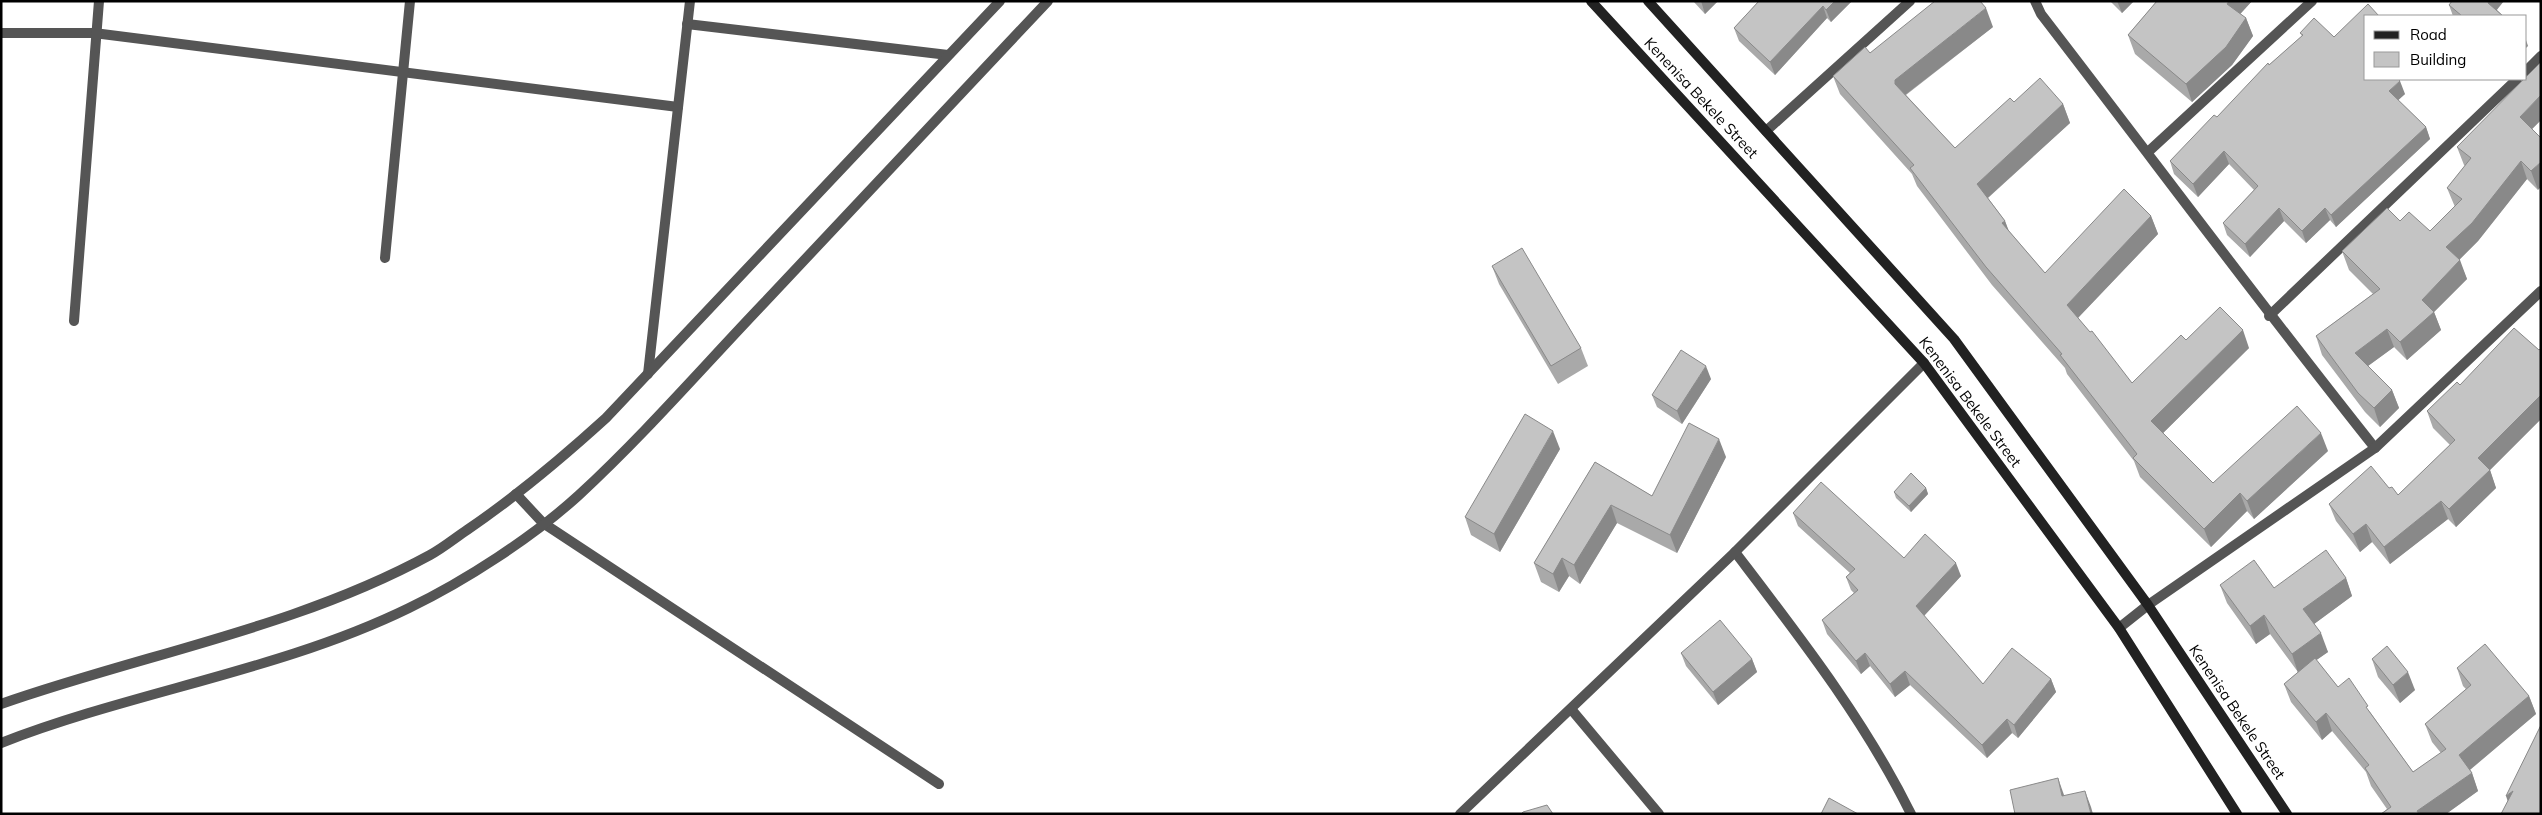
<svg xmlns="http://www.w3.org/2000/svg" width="2542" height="815" viewBox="0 0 2542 815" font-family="Mulish,sans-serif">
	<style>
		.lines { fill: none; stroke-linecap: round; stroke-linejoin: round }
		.service { stroke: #555; stroke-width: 10 }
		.minor { stroke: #555; stroke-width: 10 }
		.tertiary { stroke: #555; stroke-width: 10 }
		.secondary { stroke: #222; stroke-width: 10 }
		.wall { fill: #a9a9a9 }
		.shaded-wall { fill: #898989 }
		.building { fill: #c4c4c4; stroke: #898989 }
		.labels { text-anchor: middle; stroke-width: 5; stroke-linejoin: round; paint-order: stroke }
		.street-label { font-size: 15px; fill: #000; stroke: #fff }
	</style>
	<rect width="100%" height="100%" fill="#fff"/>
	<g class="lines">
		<path class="service" d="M516 494 543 523 939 784"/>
		<g class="minor">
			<path d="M2035 1 2041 14C2152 158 2261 305 2375 448"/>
			<path d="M687 24 948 55"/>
			<path d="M1 33H94L678 107"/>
			<path d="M2526 71 2541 56"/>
			<path d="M1766 131 1910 1"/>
			<path d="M2148 152 2312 1"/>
			<path d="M385 258 410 1"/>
			<path d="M2269 316 2517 79"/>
			<path d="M74 321 99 1"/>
			<path d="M648 374 690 1"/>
			<path d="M1735 552C1799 636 1864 719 1911 814"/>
			<path d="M2119 628 2148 605 2375 448 2541 291"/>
			<path d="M1571 709 1659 814"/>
			<path d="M1460 814 1735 552 1924 363"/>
		</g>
		<g class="tertiary">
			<path d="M1 704C143 654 296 628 430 555 443 548 455 538 467 530 517 496 562 458 606 418L1000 1"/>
			<path d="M1 743C134 691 280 671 409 608 465 581 533 537 579 495 644 435 702 368 763 304 858 203 953 102 1048 1"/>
		</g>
		<g class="secondary">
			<path d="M1591 1 1924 363 2119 628 2237 814"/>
			<path d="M1648 1 1954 339 2148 605 2287 814"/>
		</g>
	</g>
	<g class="wall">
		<path d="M1693 1H1718L1705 14Z"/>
		<path d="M1759 1H1852L1831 22 1827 18 1775 75 1739 41 1734 28Z"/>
		<path d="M2110 1H2134L2122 13Z"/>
		<path d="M2157 1H2252L2240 14 2246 18 2253 36 2232 65 2192 102 2135 54 2128 35Z"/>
		<path d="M2449 5 2497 10 2503 16H2453Z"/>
		<path d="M1993 27 1906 95 1955 148 2014 102 2063 104 2070 123 1988 198 2005 221 2008 230 2045 273 2151 216 2158 234 2078 318 2132 383 2186 340 2249 348 2163 433 2213 483 2328 451 2254 519 2247 511 2211 547 2140 477 2134 461 2067 374 2065 368 1992 285 1917 186 1912 174 1840 94 1833 76 1870 53Z"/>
		<path d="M2300 33 2366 79 2405 94 2398 100 2426 127 2430 139 2336 227 2330 220 2306 243 2284 221 2250 257 2227 235 2223 223 2254 190 2229 164 2198 197 2174 174 2170 161 2217 117 2269 65 2302 36Z"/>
		<path d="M2541 120 2532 129 2538 190 2527 179 2478 241 2459 260 2467 279 2434 312 2441 330 2407 360 2394 347 2368 366 2392 390 2399 408 2380 427 2365 412 2322 355 2316 336 2373 294 2349 270 2342 251 2400 221 2430 231 2455 207 2447 188 2465 166 2464 165 2457 147Z"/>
		<path d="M1492 266 1581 348 1588 366 1558 384 1499 284Z"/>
		<path d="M2541 348V419L2490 470 2496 488 2456 527 2448 519 2390 564 2372 542 2360 552 2336 521 2329 504 2389 488 2398 495 2450 445 2433 428 2427 411 2460 385 2539 350Z"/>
		<path d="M1711 379 1682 424 1657 407 1652 395Z"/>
		<path d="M1560 449 1500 552 1471 535 1465 517Z"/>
		<path d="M1726 457 1677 553 1617 523 1580 584 1569 576 1559 592 1541 582 1534 563 1595 462 1652 496Z"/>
		<path d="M1926 488 1928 494 1911 512 1896 498 1894 492Z"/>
		<path d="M1793 513 1904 558 1961 576 1924 616 1983 684 2051 679 2056 692 2018 738 2012 733 1987 758 1910 685 1895 697 1870 666 1861 674 1827 634 1822 620 1854 593 1851 590 1846 577 1850 573 1798 526Z"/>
		<path d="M2346 578 2352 596 2314 624 2328 652 2316 660 2338 687 2370 712 2413 772 2441 753 2432 742 2425 724 2466 689 2463 686 2457 668 2529 696 2536 714 2470 770 2472 773 2478 791 2446 814H2381L2387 809 2371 786 2366 772 2332 731 2322 740 2291 702 2284 684 2298 672 2270 634 2256 644 2227 603 2220 585 2274 588Z"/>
		<path d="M1681 653 1752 659 1757 672 1718 705 1686 666Z"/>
		<path d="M2372 659 2415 690 2400 703 2378 677Z"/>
	</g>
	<g class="shaded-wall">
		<path d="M1701 1H1718L1705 14Z"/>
		<path d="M1835 1H1852L1831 22 1826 10Z"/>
		<path d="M2117 1H2134L2122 13Z"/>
		<path d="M2229 1H2252L2233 22 2227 4Z"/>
		<path d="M2489 1H2504L2492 16 2488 3Z"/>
		<path d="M1823 6 1827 18 1775 75 1770 62Z"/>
		<path d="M1986 8 1993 27 1901 98 1895 84V80Z"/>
		<path d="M2246 18 2253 36 2232 65 2192 102 2186 84Z"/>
		<path d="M2526 40 2528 46 2526 48Z"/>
		<path d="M2400 81 2405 94 2394 104 2389 91Z"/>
		<path d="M2541 95V120L2526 135 2520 117Z"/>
		<path d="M2063 104 2070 123 1983 202 1977 184Z"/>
		<path d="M2426 127 2430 139 2336 227 2331 215Z"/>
		<path d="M2224 151 2229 164 2198 197 2193 184Z"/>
		<path d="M2521 161 2527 179 2478 241 2453 266 2446 247Z"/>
		<path d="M2541 162V187L2538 190 2531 171Z"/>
		<path d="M2279 208 2284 221 2250 257 2245 244Z"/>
		<path d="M2325 208 2330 220 2306 243 2302 231Z"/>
		<path d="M2151 216 2158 234 2073 323 2067 305Z"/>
		<path d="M2005 221 2012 239 2002 223Z"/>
		<path d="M2460 260 2467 279 2434 312 2441 330 2407 360 2400 342 2422 300Z"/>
		<path d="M2387 329 2394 347 2361 371 2355 353Z"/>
		<path d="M2243 330 2249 348 2157 439 2151 421Z"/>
		<path d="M1706 366 1711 379 1682 424 1677 411Z"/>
		<path d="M2392 390 2399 408 2380 427 2374 408Z"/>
		<path d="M2541 395V419L2490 470 2496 488 2456 527 2449 509 2478 458Z"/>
		<path d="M1553 431 1560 449 1500 552 1494 534Z"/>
		<path d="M2321 433 2328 451 2254 519 2247 501Z"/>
		<path d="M1719 439 1726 457 1677 553 1670 535Z"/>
		<path d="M1926 488 1928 494 1911 512 1909 506Z"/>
		<path d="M2240 493 2247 511 2211 547 2204 529Z"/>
		<path d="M2441 501 2448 519 2390 564 2384 547Z"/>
		<path d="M1611 505 1617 523 1580 584 1574 565Z"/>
		<path d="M2366 524 2372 542 2360 552 2353 534Z"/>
		<path d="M1562 558 1569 576 1559 592 1553 574Z"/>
		<path d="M1956 563 1961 576 1921 619 1916 606Z"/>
		<path d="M2346 578 2352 596 2310 627 2303 609Z"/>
		<path d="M2264 615 2270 634 2256 644 2250 626Z"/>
		<path d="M2321 633 2328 652 2298 673 2292 654Z"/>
		<path d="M1865 653 1870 666 1861 674 1856 661Z"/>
		<path d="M1752 659 1757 672 1718 705 1713 692Z"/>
		<path d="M1905 671 1910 685 1895 697 1890 684Z"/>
		<path d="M2408 672 2415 690 2400 703 2393 685Z"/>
		<path d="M2051 679 2056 692 2018 738 2014 725Z"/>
		<path d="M2529 696 2536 714 2466 773 2459 755Z"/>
		<path d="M2326 713 2332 731 2322 740 2316 722Z"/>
		<path d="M2007 719 2012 733 1987 758 1982 745Z"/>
		<path d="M2472 773 2478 791 2446 814H2418L2417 811Z"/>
		<path d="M2058 778 2064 795 2068 813 2062 796Z"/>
		<path d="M2085 791 2091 807 2093 814H2091Z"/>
		<path d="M2513 791 2510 808 2506 796Z"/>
	</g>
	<g class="building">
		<path d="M1759 1H1835L1826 10 1823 6 1770 62 1734 28Z"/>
		<path d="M1935 1H1980L1986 8 1895 80V84L1955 148 2010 98 2014 102 2040 78 2063 104 1977 184 2005 221 2002 223 2045 273 2124 189 2151 216 2067 305 2090 332 2092 331 2132 383 2181 335 2186 340 2220 307 2243 330 2151 421 2213 483 2297 406 2321 433 2247 501 2240 493 2204 529 2133 458 2137 454 2060 355 2062 354 1986 267 1910 168 1914 165 1833 76 1865 47 1870 53Z"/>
		<path d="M2157 1H2229L2227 4 2246 18 2226 47 2186 84 2128 35Z"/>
		<path d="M2452 1H2489L2488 3 2503 16H2462L2449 5Z"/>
		<path d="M2368 4 2379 16H2366V79H2398L2400 81 2389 91 2426 127 2331 215 2325 208 2302 231 2279 208 2245 244 2223 223 2258 186 2224 151 2193 184 2170 161 2214 115 2217 117 2268 63 2269 65 2303 35 2300 33 2314 18 2334 37Z"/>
		<path d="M2541 62V95L2520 117 2541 138V162L2531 171 2521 161 2472 223 2446 247 2460 260 2422 300 2434 312 2400 342 2387 329 2355 353 2392 390 2374 408 2358 393 2316 336 2380 289 2342 251 2387 208 2400 221 2409 212 2430 231 2462 199 2447 188 2471 158 2457 147 2524 79H2526V77Z"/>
		<path d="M1522 248 1581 348 1551 366 1492 266Z"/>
		<path d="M2514 328 2539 350 2541 348V395L2478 458 2490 470 2449 509 2441 501 2384 547 2366 524 2353 534 2329 504 2371 466 2389 488 2392 487 2398 495 2455 440 2427 411 2457 382 2460 385Z"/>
		<path d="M1681 350 1706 366 1677 411 1652 395Z"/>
		<path d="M1525 414 1553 431 1494 534 1465 517Z"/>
		<path d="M1689 423 1719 439 1670 535 1611 505 1574 565 1562 558 1553 574 1534 563 1595 462 1652 496Z"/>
		<path d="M1911 473 1926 488 1909 506 1894 492Z"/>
		<path d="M1821 482 1904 558 1925 534 1956 563 1916 606 1983 684 2012 648 2051 679 2014 725 2007 719 1982 745 1905 671 1890 684 1865 653 1856 661 1822 620 1858 590 1846 577 1855 569 1793 513Z"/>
		<path d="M2326 550 2346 578 2303 609 2321 633 2292 654 2264 615 2250 626 2220 585 2254 560 2274 588Z"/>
		<path d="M1720 620 1752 659 1713 692 1681 653Z"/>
		<path d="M2485 644 2529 696 2459 755 2472 773 2417 811 2419 814H2381L2391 807 2365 768 2369 765 2326 713 2316 722 2284 684 2315 658 2338 687 2349 678 2368 706 2366 707 2413 772 2446 749 2425 724 2471 685 2457 668Z"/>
		<path d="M2387 646 2408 672 2393 685 2372 659Z"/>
		<path d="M2541 725V814H2501L2513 791 2506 796Z"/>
		<path d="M2058 778 2062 796 2085 791 2091 814H2015L2010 790Z"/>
		<path d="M1829 798 1858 814H1821Z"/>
		<path d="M1547 805 1553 814H1521L1523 812Z"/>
	</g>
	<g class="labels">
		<g class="street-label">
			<text transform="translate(1701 98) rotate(47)" y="5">Kenenisa Bekele Street</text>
			<text transform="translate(1970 402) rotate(53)" y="5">Kenenisa Bekele Street</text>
			<text transform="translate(2237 712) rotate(56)" y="5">Kenenisa Bekele Street</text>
		</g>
	</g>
	<rect width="2542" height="815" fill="none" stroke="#000000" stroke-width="5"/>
	<rect x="2364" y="15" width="162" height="65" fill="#ffffff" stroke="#999999"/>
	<rect x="2374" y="31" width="25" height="8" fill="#222222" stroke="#999999"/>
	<text x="2410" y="40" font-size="15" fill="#000000">Road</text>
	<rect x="2374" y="52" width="25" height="15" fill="#c4c4c4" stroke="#999999"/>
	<text x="2410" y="65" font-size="15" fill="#000000">Building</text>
</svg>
